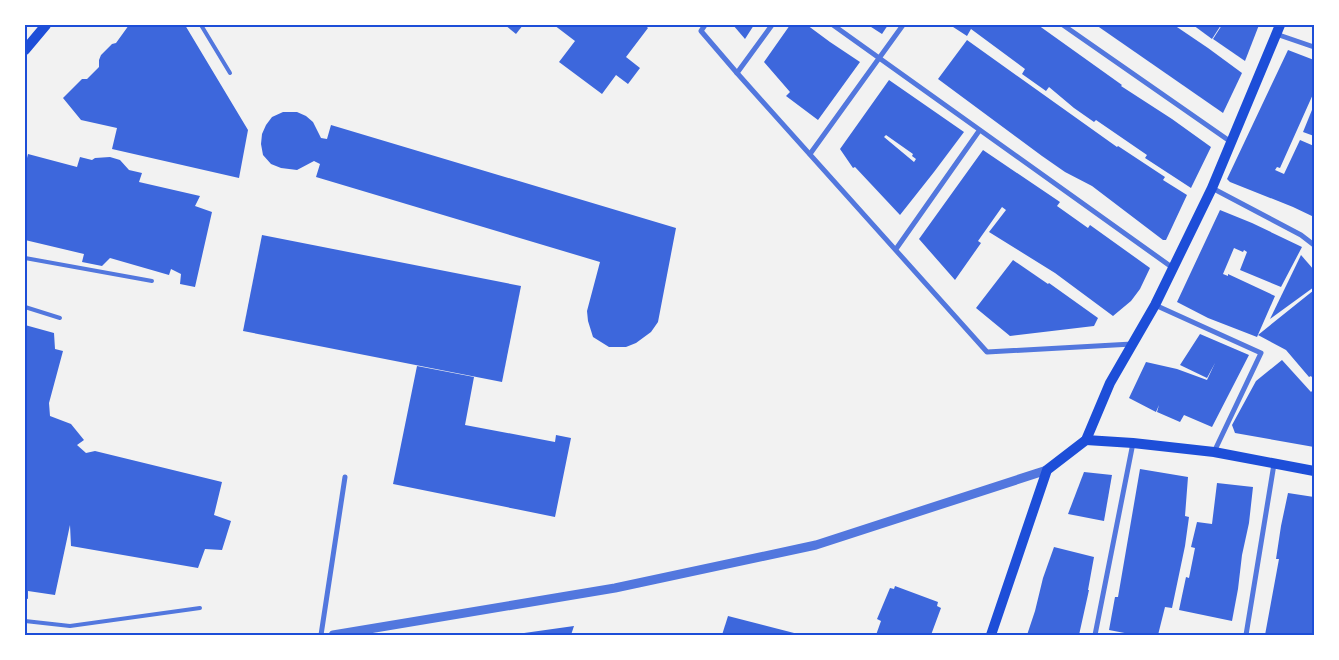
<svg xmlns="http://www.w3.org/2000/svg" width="1339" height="660" viewBox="0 0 1339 660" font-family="Karla,sans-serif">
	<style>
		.building { fill: #3d67dc; fill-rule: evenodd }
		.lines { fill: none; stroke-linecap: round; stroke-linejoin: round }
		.service { stroke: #5277de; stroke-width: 4 }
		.minor { stroke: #5277de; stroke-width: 5 }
		.tertiary { stroke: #5277de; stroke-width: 9 }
		.secondary { stroke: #1d4ed8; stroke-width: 10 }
		.neatline { fill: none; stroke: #1d4ed8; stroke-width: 2 }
	</style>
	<rect width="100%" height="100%" fill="#f2f2f2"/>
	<g class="building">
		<path d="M129 25H185L248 130 239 178 112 149 117 128 81 120 63 98 82 79H87L99 67V60L101 55 112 44 116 43Z"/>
		<path d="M505 25H523L516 34Z"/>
		<path d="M554 25H645L648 28 626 57 640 68 628 84 616 75 602 94 559 62 575 41Z"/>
		<path d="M733 25H754L745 39Z"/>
		<path d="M790 25H807L830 42 860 62 818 120 786 96 790 92 764 62Z"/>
		<path d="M868 25H888L882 34Z"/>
		<path d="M950 25H1038L1122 85 1121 86 1172 119 1211 147 1191 188 1145 158 1147 155 1096 120 1094 122 1074 108 1049 87 1046 91 1022 74 1025 69 971 29 967 36Z"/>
		<path d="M1096 25H1174L1208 48 1242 73 1223 113Z"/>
		<path d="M1193 25H1221L1212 39Z"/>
		<path d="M1222 25H1259L1245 61 1213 39Z"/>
		<path d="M967 40 1117 147 1118 146 1165 177 1163 180 1187 195 1166 240H1163L1092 186 1065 172 1042 156 938 79Z"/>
		<path d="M1288 50 1314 60V92L1280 168 1277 167 1275 170 1284 174 1300 140 1314 146V217L1293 207 1230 182 1227 179Z"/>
		<path d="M889 80 964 132 934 172 900 215 855 167 853 168 840 149ZM886 135 913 154 912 156 916 159 914 162 884 137Z"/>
		<path d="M1314 105V136L1303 132Z"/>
		<path d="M283 112H297L306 116 313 122 321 138 327 139 331 125 676 228 658 322 651 332 636 343 626 347H609L593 337 588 321 587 311 600 262 316 177 320 164 314 161 297 170 281 168 271 164 263 155 261 144 262 134 266 125 272 117Z"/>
		<path d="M983 150 1060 202 1057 206 1088 228 1090 225 1150 268 1140 289 1131 301 1113 316 1055 273 989 232 1006 210 1002 207 978 241 981 243 955 280 919 239Z"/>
		<path d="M28 154 77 167 80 157 92 160 95 158 110 157 120 160 129 170 142 173 139 182 200 196 195 206 212 212 195 287 180 284 181 274 171 269 169 275 110 258 102 266 82 262 84 254 25 240V166Z"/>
		<path d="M1220 210 1252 223 1302 247 1281 287 1240 270 1247 252 1244 250 1243 252 1234 248 1223 274 1228 276V274L1275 296 1257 337 1208 318 1177 302Z"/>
		<path d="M262 235 521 286 502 382 243 331Z"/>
		<path d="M1301 255 1314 270V287L1270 319Z"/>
		<path d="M1013 260 1048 284 1049 283 1098 318 1094 326 1010 336 976 308Z"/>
		<path d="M1314 290V380L1311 376 1309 377 1286 350 1258 335Z"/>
		<path d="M25 325 54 333 55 349 63 351 49 403 50 416 71 424 84 440 77 445 86 453 95 451 222 482 214 515 231 521 222 550 205 549 198 568 71 546 70 525 55 595 28 591V599L25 598Z"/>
		<path d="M1200 334 1249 355 1212 427 1184 415 1180 422 1157 412 1159 405 1156 412 1129 398 1146 362 1177 369 1207 380 1215 363 1207 378 1180 365Z"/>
		<path d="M1282 360 1311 392 1312 391 1314 393V447L1235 433 1232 425 1256 381Z"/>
		<path d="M417 366 474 377 465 425 555 442 556 435 571 438 555 517 393 484Z"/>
		<path d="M1140 469 1188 477 1185 516 1189 517 1185 546 1172 608 1165 607 1158 635H1135L1109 630 1115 597H1118Z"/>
		<path d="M1084 472 1112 475 1104 521 1068 514Z"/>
		<path d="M1217 483 1253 487 1249 523 1242 555 1238 589 1232 621 1179 610 1186 577 1189 578 1195 548 1191 547 1197 522 1212 524Z"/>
		<path d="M1288 493 1314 497 1313 635H1265L1279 559H1276L1281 526Z"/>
		<path d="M1054 547 1094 557 1088 590H1089L1079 635H1027L1035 611 1043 578Z"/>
		<path d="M895 586 938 602 937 606 941 608 931 635H876L881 621 877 619 890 588 894 589Z"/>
		<path d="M728 616 798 634V635H722Z"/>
		<path d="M574 626 571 635H517V634Z"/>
	</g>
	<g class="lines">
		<g class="service">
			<path d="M201 25 230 73"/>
			<path d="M25 258 152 281"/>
			<path d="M25 307 60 318"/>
			<path d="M25 621 70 626 200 608"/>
		</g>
		<g class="minor">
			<path d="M705 25 701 31 737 73 987 352 1132 344"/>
			<path d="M833 25 1173 268"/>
			<path d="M1063 25 1231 142"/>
			<path d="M1276 34 1314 47"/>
			<path d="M737 73 772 25"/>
			<path d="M810 154 903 25"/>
			<path d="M1212 188 1301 235 1314 245"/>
			<path d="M896 249 979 131"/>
			<path d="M1155 305 1261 353 1214 452"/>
			<path d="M321 635 345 477"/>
			<path d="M1095 635 1133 443"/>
			<path d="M1246 635 1274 464"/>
		</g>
		<path class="tertiary" d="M333 635 615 588 816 545 1047 470"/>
		<g class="secondary">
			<path d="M25 50 46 25"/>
			<path d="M1086 440 1133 443 1214 452 1314 471"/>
			<path d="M991 635 1047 470 1086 440 1110 383 1155 305 1212 188 1280 25"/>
		</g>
	</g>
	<rect width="1339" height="660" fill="none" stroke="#ffffff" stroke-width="52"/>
	<rect x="26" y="26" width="1287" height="608" class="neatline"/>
</svg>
